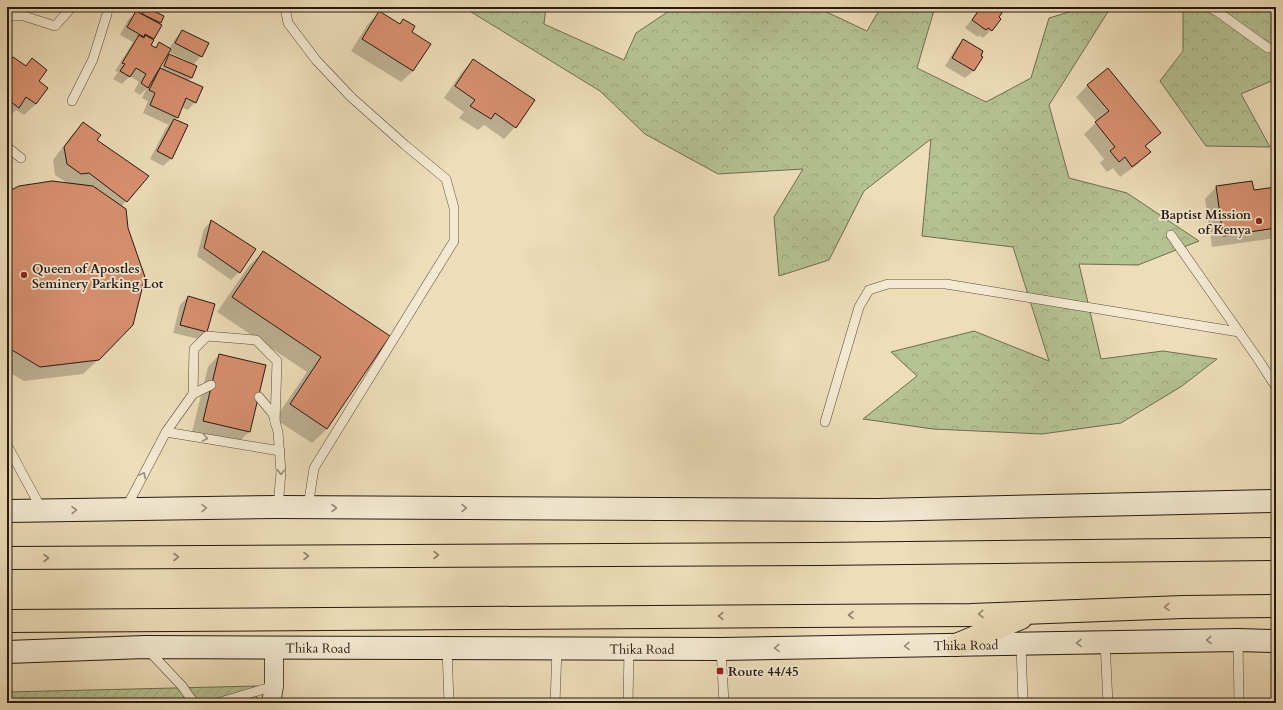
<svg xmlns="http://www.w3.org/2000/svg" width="1283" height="710" viewBox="0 0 1283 710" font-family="Cardo,serif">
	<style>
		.forest { fill: url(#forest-crowns); stroke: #6e6e53 }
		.garden { fill: url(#garden-furrows); stroke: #6e6e53 }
		.shadow { fill: #0003; fill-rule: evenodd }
		.building { fill: #d89170; stroke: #261914 }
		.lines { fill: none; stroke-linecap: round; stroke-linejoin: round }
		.service-casing { stroke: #584a3d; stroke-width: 10 }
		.minor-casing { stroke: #584a3d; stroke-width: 20 }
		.secondary-casing { stroke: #261914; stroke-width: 24 }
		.trunk-casing { stroke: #261914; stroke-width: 24 }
		.service { stroke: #f3e9d1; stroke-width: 9 }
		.minor { stroke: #f3e9d1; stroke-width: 18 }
		.secondary { stroke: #f3e9d1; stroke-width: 22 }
		.trunk { stroke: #edddb8; stroke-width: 22 }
		.oneway { stroke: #978b7c }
		.oneway2 { stroke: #93856e }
		.poi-dot { fill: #8f2418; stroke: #f3e9d1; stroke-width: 1.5 }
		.labels { text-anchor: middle; stroke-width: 3.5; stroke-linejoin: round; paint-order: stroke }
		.poi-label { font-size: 13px; font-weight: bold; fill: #261914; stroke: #f3e9d1; text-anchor: start }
		.street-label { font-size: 13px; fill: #261914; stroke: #f3e9d1 }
	</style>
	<defs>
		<pattern id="forest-crowns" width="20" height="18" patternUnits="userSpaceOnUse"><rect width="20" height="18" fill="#b5c292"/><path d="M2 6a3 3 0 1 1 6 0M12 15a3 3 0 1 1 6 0" fill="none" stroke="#9ca67d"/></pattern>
		<pattern id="garden-furrows" width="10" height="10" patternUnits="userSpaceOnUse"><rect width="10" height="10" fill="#b5c292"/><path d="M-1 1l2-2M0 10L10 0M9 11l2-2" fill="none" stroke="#9ca67d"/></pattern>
	</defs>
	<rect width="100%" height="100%" fill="#edddb8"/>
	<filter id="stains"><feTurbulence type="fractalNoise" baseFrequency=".005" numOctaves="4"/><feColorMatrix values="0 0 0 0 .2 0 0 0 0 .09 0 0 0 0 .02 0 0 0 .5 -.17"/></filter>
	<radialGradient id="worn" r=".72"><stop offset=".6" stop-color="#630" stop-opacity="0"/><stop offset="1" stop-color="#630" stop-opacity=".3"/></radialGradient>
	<g class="forest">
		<path d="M463 7H546L544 24 624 60 636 33 675 7H816L867 31 881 7H935L917 68 986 102 1031 78 1049 18 1086 7H1111L1049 105 1069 178 1127 193 1199 241 1138 265 1079 264 1101 359 1163 351 1217 359 1182 386 1121 423 1042 434 933 429 863 419 917 376 891 352 974 331 1049 361 1013 247 922 236 931 139 864 191 829 260 779 276 774 217 803 169 718 174 645 134 600 91Z"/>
		<path d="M1183 7H1276V79L1241 94 1270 147 1206 146 1160 81 1183 51Z"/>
	</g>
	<path class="garden" d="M258 686 256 703H7V692Z"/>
	<g class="shadow">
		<path d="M146 7 163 17 158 25 160 26 150 46 154 48 160 43 169 49 175 39 182 31 201 56 193 65 192 78 187 82 195 102 188 110 182 107 177 117 174 120 187 125 171 159 163 166 150 159 166 128 169 125 143 113 148 101 142 98 147 88 140 95 134 91 139 82 130 76 122 84 113 79 118 72 115 71 133 42 120 35 128 20 136 12 140 15ZM169 52 191 63 190 64 170 56 166 59 161 70 159 69Z"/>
		<path d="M981 7H992L991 30 983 38 979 35 978 37 965 28Z"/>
		<path d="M379 13 399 25 404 20 411 32 429 44 413 71 401 82 351 51 368 24Z"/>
		<path d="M963 40 981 57 973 71 965 78 945 66 956 48Z"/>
		<path d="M7 41 11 44 7 49Z"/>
		<path d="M32 60 37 81 47 88 36 104 24 115 16 110 7 119V61L25 67Z"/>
		<path d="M473 60 515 127 504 139 484 125 478 130 459 118 464 112 444 98 462 72Z"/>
		<path d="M1088 85 1159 133 1145 147 1149 152 1138 164 1120 177 1113 168 1107 172 1100 163 1104 159 1084 134 1097 122 1076 97Z"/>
		<path d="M84 124 96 141 147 176 121 207 99 359 83 374 24 381 7 371V194L69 184 55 175 53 160 72 135Z"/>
		<path d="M1216 187 1253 191 1276 188V238L1212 247 1205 199Z"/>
		<path d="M211 221 239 272 231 280 197 256 204 229Z"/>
		<path d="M263 252 388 337 327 429 312 443 275 419 307 372 217 312 248 267Z"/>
		<path d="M188 297 207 332 199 339 173 333 180 305Z"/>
		<path d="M219 355 249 432 237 443 192 432 208 367Z"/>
	</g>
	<g class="building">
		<path d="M145 7 164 16 161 23 142 14Z"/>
		<path d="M981 7H994L1002 13 999 17 1001 19 992 31 988 28 986 30 972 20Z"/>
		<path d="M136 11 162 25 154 39 145 34 144 37 127 27Z"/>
		<path d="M379 11 400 24 403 19 415 26 412 32 431 44 413 71 362 39Z"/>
		<path d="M182 30 209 43 202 57 175 43Z"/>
		<path d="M139 35 144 38 145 35 154 40 151 45 156 48 159 42 171 49 148 88 141 83 146 74 136 68 130 77 120 71 125 64 122 63Z"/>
		<path d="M963 39 983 51 981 56 983 57 974 71 952 58Z"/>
		<path d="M169 54 197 66 192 78 164 66Z"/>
		<path d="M13 57 26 66 32 58 47 70 39 81 48 88 36 104 26 97 19 108 7 99V60L10 62Z"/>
		<path d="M473 59 535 100 516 128 495 113 491 119 470 106 475 100 455 86Z"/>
		<path d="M160 68 203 87 196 103 186 98 178 118 150 105 155 93 149 90Z"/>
		<path d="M1108 68 1161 133 1145 146 1151 152 1132 167 1125 157 1119 162 1110 151 1115 147 1095 122 1109 111 1087 85Z"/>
		<path d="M174 119 188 125 172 159 157 151Z"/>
		<path d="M83 122 101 135 97 140 149 176 127 202 89 173 81 174 67 164 64 147Z"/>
		<path d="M52 181 93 186 126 209 128 228 145 277 133 325 99 360 40 367 7 347V192L19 186Z"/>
		<path d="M1252 181 1254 190 1276 187V228L1223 236 1216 186Z"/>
		<path d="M211 220 256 249 240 273 204 248Z"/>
		<path d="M263 251 390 336 327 429 290 404 321 357 232 297Z"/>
		<path d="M188 296 215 304 207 332 180 325Z"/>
		<path d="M219 354 266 365 250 432 203 421Z"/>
	</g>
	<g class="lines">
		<g class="service-casing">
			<g id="service">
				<path d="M285 7 288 23 316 60 351 97 405 145 446 179 454 208V241L314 468 308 507"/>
				<path d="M1207 7 1218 12 1268 48H1276"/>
				<path d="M7 16H24L55 26 72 7"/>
				<path d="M72 101 93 59 107 14 108 7"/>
				<path d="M7 147 21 158"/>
				<path d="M1171 235 1258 359 1276 387"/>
				<path d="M193 394 194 349 207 336 256 340 277 361 275 423"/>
				<path d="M259 397 273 414 278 432 281 472 278 507"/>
				<path d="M825 422 859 307 869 290 888 284H946L1239 332"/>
				<path d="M166 432 280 451"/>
				<path d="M7 445 42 510"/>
				<path d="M126 508 166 432 193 394 211 385"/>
				<path d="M1238 640 1239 703"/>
				<path d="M1105 642 1108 703"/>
				<path d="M1021 644 1023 703"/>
				<path d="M447 648 449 703"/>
				<path d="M721 649 724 703"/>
				<path d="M148 650 182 686 194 703"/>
				<path d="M217 703 274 686"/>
				<path d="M555 703 557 649"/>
				<path d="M628 703 629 649"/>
			</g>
		</g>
		<g class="minor-casing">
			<path id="minor" d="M271 703 274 686V648"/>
		</g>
		<g class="secondary-casing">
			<g id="secondary">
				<path d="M7 511 278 507 877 510 1276 501"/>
				<path id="s1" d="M7 652 145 647 721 649 1238 640 1276 641"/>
			</g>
		</g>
		<g class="trunk-casing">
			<g id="trunk">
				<path d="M7 558 819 554 1276 549"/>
				<path d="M7 621 971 615 1183 607 1276 606"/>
				<path d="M956 645 1021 618"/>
			</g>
		</g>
		<use href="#service" class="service"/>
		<use href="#minor" class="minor"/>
		<use href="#secondary" class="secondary"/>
		<use href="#trunk" class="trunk"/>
	</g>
	<defs><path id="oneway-chevron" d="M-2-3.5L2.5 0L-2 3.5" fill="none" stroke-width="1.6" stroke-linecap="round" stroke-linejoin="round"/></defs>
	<g class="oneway">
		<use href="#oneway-chevron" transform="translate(205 438) rotate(10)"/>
		<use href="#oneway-chevron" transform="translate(281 472) rotate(91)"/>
		<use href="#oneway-chevron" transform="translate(143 475) rotate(-62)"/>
		<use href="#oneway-chevron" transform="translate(204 508) rotate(-1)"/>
		<use href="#oneway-chevron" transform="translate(334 508)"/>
		<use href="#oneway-chevron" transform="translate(464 508)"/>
		<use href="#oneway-chevron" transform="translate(74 510) rotate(-1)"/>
		<use href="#oneway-chevron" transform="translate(1209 640) rotate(179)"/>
		<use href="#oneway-chevron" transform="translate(1079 643) rotate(179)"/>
		<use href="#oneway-chevron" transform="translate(907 646) rotate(179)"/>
		<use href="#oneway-chevron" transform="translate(777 648) rotate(179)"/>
	</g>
	<g class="oneway2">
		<use href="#oneway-chevron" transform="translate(436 555)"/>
		<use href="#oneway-chevron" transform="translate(306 556)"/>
		<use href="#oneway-chevron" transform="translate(176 557)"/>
		<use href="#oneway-chevron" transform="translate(46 558)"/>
		<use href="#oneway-chevron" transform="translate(1167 607) rotate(178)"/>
		<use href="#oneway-chevron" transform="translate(981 614) rotate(178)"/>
		<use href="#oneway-chevron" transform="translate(851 615) rotate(180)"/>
		<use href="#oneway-chevron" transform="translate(721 616) rotate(180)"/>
	</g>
	<g class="poi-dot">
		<circle cx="1259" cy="221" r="4"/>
		<circle cx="24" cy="275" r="4"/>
		<rect x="716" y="667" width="8" height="8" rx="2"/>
	</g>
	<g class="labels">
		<g class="poi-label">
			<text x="1251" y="219" text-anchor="end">Baptist Mission<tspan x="1251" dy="15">of Kenya</tspan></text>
			<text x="32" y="273">Queen of Apostles<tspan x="32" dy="15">Seminery Parking Lot</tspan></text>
			<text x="728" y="676">Route 44/45</text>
		</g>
		<g class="street-label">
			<text dy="5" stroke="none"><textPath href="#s1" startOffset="959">Thika Road</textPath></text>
			<text dy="5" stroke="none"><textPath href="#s1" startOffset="311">Thika Road</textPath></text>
			<text dy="5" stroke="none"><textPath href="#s1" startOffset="635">Thika Road</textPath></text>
		</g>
	</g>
	<rect width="1283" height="710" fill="none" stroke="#edddb8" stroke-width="24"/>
	<rect x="8" y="8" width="1267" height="694" fill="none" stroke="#261914" stroke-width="2"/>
	<rect x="12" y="12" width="1259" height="686" fill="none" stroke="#261914"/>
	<rect width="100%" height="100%" filter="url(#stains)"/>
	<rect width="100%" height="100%" fill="url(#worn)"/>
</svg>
